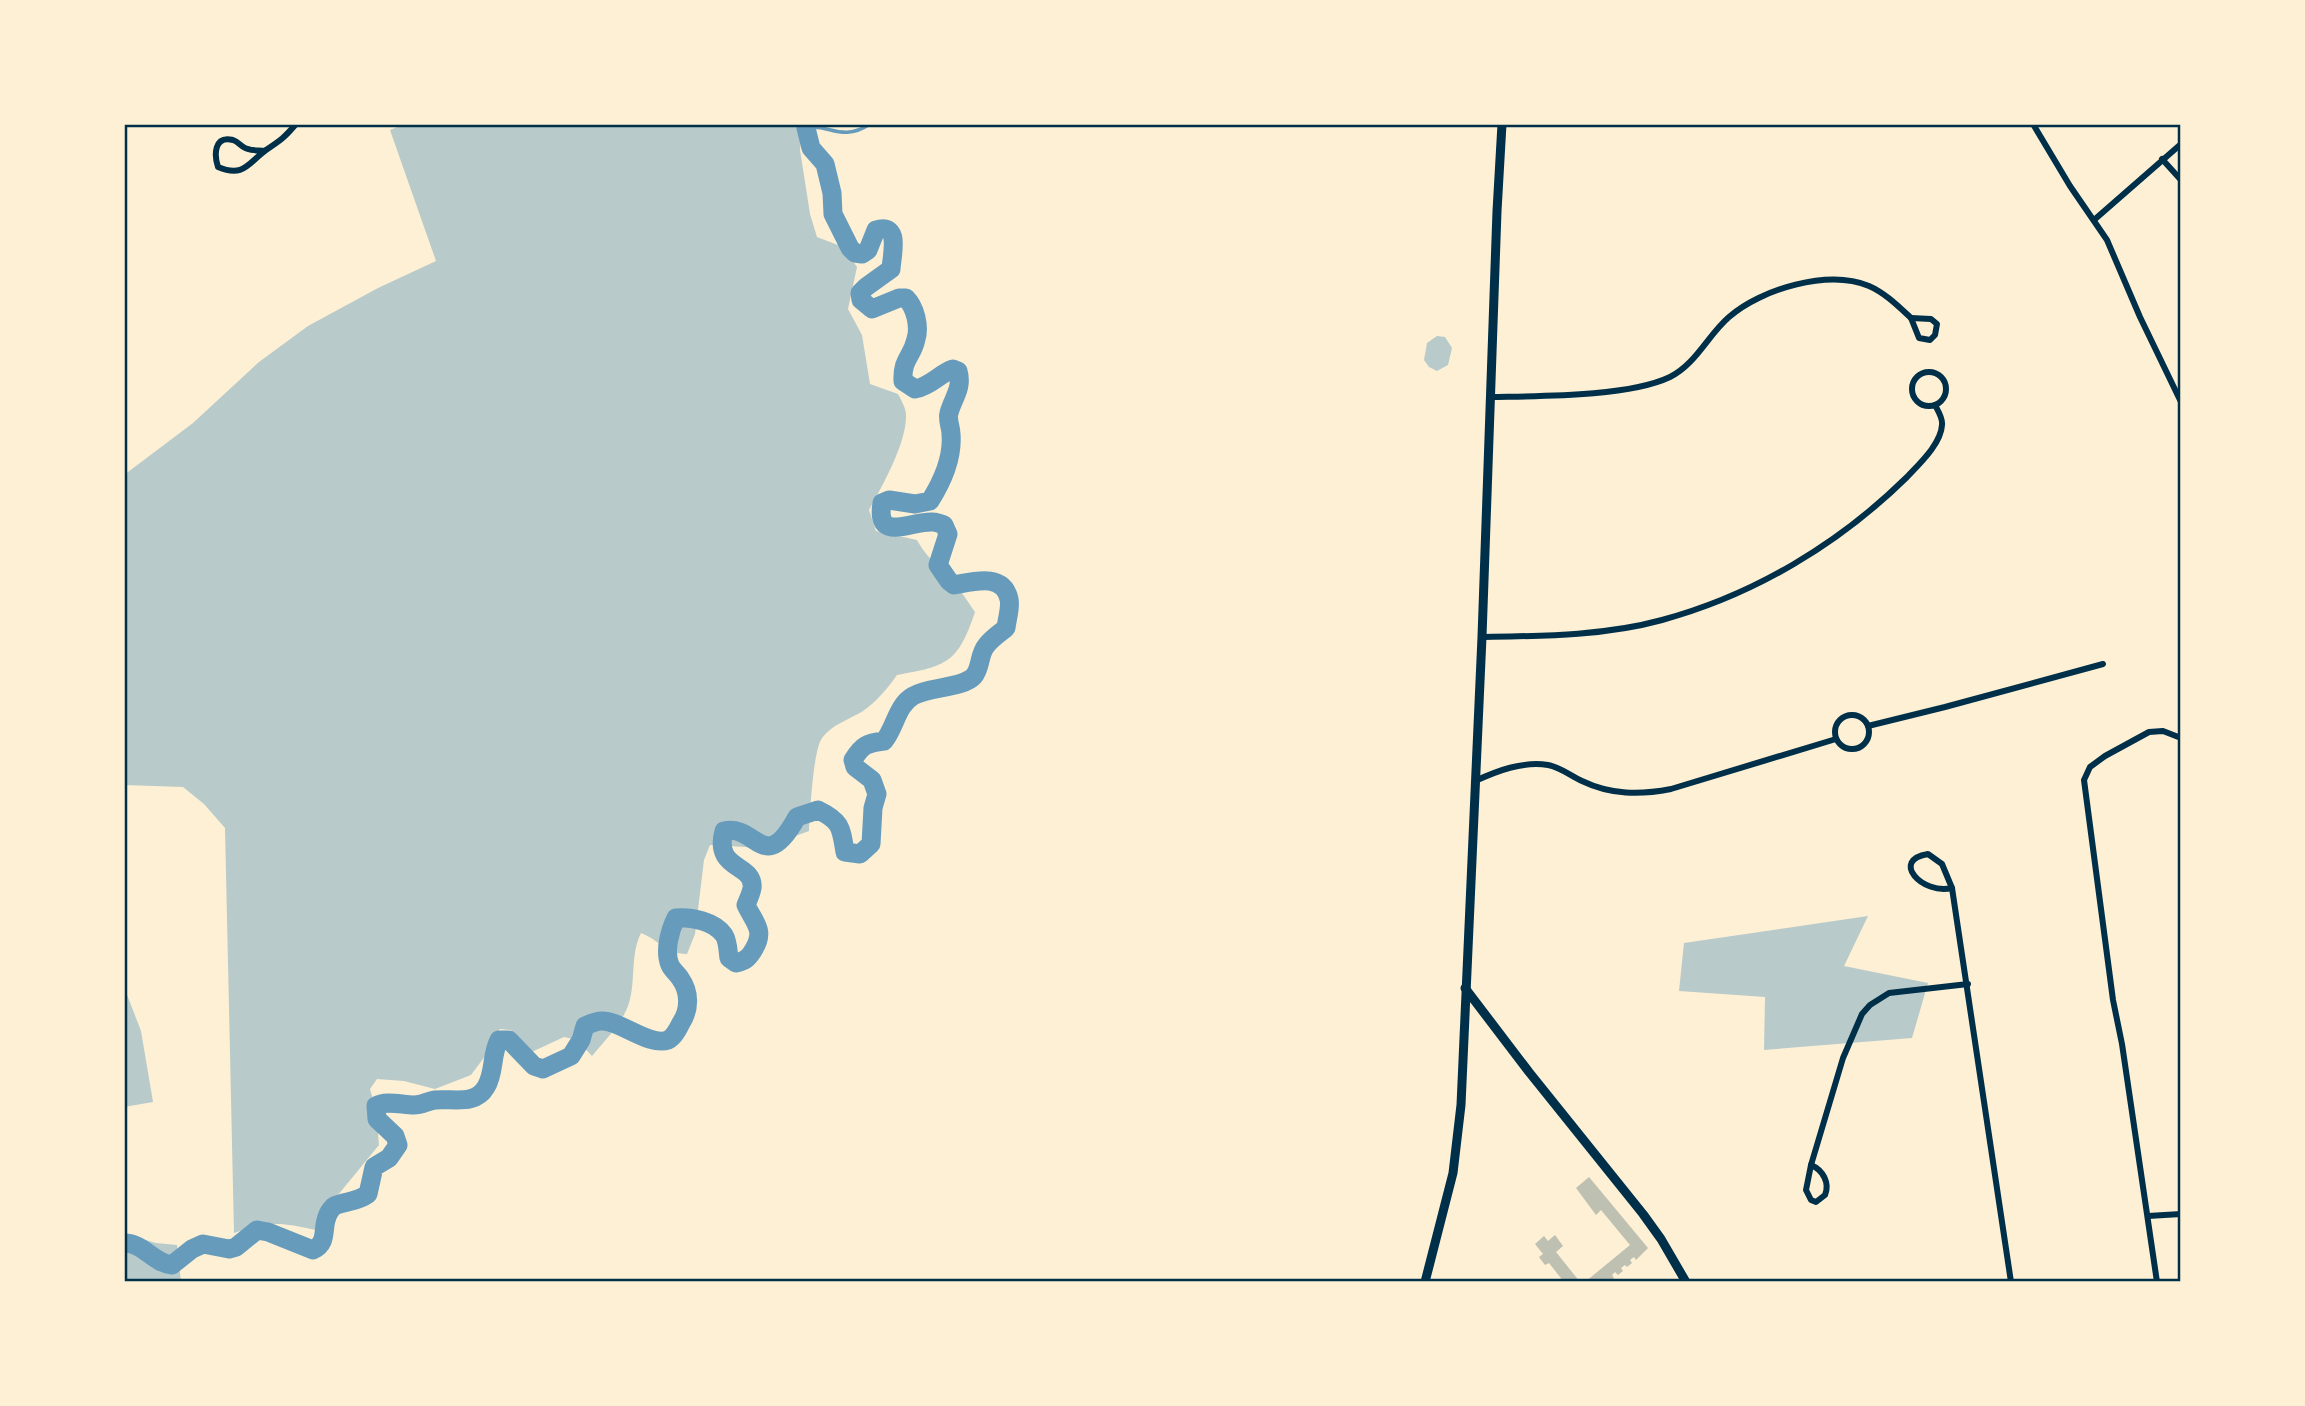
<svg xmlns="http://www.w3.org/2000/svg" width="2305" height="1406" viewBox="0 0 2305 1406" font-family="'Work Sans',sans-serif">
	<style>
		.green { fill: #b9caca }
		.lines { fill: none; stroke-linecap: round; stroke-linejoin: round }
		.stream { stroke: #669bbc; stroke-width: 3.5 }
		.river { stroke: #669bbc; stroke-width: 19 }
		.building { fill: #bec0b2 }
		.minor { stroke: #003049; stroke-width: 6 }
		.secondary { stroke: #003049; stroke-width: 9 }
		.neatline { fill: none; stroke: #003049; stroke-width: 2.5 }
	</style>
	<rect width="100%" height="100%" fill="#fdf0d5"/>
	<g class="green">
		<path d="M405 124H808L802 130 800 150 810 214 817 237 843 247 857 267 848 309 862 335 870 384 898 394C901 400 906 408 906 415 907 442 882 487 869 510L876 531 917 540C927 558 934 561 947 575 958 586 966 599 975 612 958 663 947 666 897 675 887 689 877 701 863 711 850 719 831 725 822 738 813 751 810 813 809 831L763 848 710 845 704 860 695 934 687 954C664 953 661 941 641 933 630 955 636 980 629 1003 622 1024 606 1039 592 1056L577 1040 564 1037 523 1056 511 1030 500 1029 496 1033 492 1047 471 1075 435 1089 404 1081 377 1079 370 1089 376 1110 379 1145 324 1212 323 1218 316 1230C279 1222 271 1221 234 1233L225 828 204 804 183 787 124 785V475L193 423 259 362 308 326 378 288 436 261 390 130Z"/>
		<path d="M1437 336 1445 337 1452 348 1448 365 1437 371 1429 367 1424 360 1427 343Z"/>
		<path d="M1868 916 1844 966 1928 983 1912 1038 1764 1050 1765 997 1679 991 1684 943Z"/>
		<path d="M124 987 141 1031 153 1102 124 1107Z"/>
		<path d="M124 1234 156 1243 177 1245 181 1282H124Z"/>
	</g>
	<g class="lines">
		<path class="stream" d="M806 128C829 123 841 143 870 124"/>
		<path class="river" d="M124 1243C144 1243 153 1263 172 1265L192 1249 203 1244 229 1249 236 1247 257 1230 268 1232 313 1250C328 1243 322 1229 327 1217 328 1213 331 1209 334 1206 347 1201 357 1202 368 1194L374 1167 389 1158 398 1145 395 1136 377 1119 376 1106C386 1100 402 1105 414 1105 422 1105 428 1101 435 1100 453 1098 475 1106 486 1087 495 1072 491 1055 499 1040H509L534 1066 543 1069 571 1056 581 1040 585 1026C590 1024 596 1021 601 1021 618 1019 649 1047 668 1040 674 1037 678 1029 681 1023 690 1009 690 992 680 978 677 973 672 970 670 965 664 951 670 930 676 918 692 917 714 921 724 935 728 941 728 952 729 958L736 963C745 961 749 958 754 949 765 930 755 924 746 905 748 900 751 894 752 888 755 863 713 871 724 831 757 824 764 877 797 817L818 810C841 821 841 827 845 852L860 854 871 844 873 808 877 794 872 780 855 767 853 760C862 745 867 743 884 741 895 728 897 705 913 696 929 686 962 689 974 676 981 668 979 654 986 646 991 639 1000 633 1006 628 1007 619 1011 607 1009 599 1003 572 972 582 954 585L949 581 938 565 948 534 944 525C942 524 935 522 933 522 913 520 875 544 882 503L889 500 915 504 930 501C942 482 953 458 951 434 951 427 947 420 949 413 953 398 963 388 958 371L953 369C939 374 931 386 915 389L903 381C902 358 912 358 916 339 920 326 915 307 906 298H899L872 309 861 300 860 293 866 287 891 269C892 254 901 222 876 230L868 250 862 254 855 253 850 248 833 214 832 193 825 164 811 148 806 128"/>
	</g>
	<g class="building">
		<path d="M1589 1177 1648 1248 1636 1260 1634 1257 1630 1260 1632 1263 1627 1267 1625 1265 1621 1268 1623 1271 1618 1275 1615 1272 1612 1275 1614 1278 1609 1282 1606 1280 1603 1282H1585L1630 1245 1601 1210 1596 1215 1576 1188Z"/>
		<path d="M1555 1235 1563 1246 1556 1252 1580 1282H1564L1549 1263 1545 1265 1539 1257 1543 1254 1535 1244 1544 1236 1548 1241Z"/>
	</g>
	<g class="lines">
		<g class="minor">
			<path d="M2033 124 2070 186 2107 240 2140 317 2181 402"/>
			<path d="M265 151C260 150 253 151 248 149 242 148 239 142 233 140 214 135 214 155 218 167 244 178 248 163 266 150 281 140 284 138 296 124"/>
			<path d="M2162 159 2181 180"/>
			<path d="M2094 220 2181 144"/>
			<path d="M1911 318 1931 319 1937 324 1935 335 1930 340 1919 338Z"/>
			<circle cx="1929" cy="389" r="17"/>
			<path d="M1491 397C1539 396 1628 397 1670 377 1696 364 1708 335 1729 317 1761 289 1828 269 1869 286 1885 293 1898 306 1911 318"/>
			<path d="M1482 637C1541 636 1604 636 1662 620 1754 595 1839 544 1907 477 1919 464 1941 444 1942 425 1943 418 1938 411 1935 405"/>
			<circle cx="1852" cy="732" r="17"/>
			<path d="M1868 726 1945 707 2103 664"/>
			<path d="M1475 781C1497 771 1522 761 1548 765 1560 767 1571 776 1582 781 1611 795 1640 795 1671 789L1836 739"/>
			<path d="M1928 854 1942 864 1952 888C1922 895 1890 860 1928 854Z"/>
			<path d="M1952 888 2011 1282"/>
			<path d="M1811 1165 1843 1058 1862 1014 1870 1005 1889 993 1968 984"/>
			<path d="M1811 1165C1823 1170 1830 1183 1825 1195L1816 1202 1811 1200 1806 1190Z"/>
			<path d="M2148 1216 2181 1214"/>
			<path d="M2157 1282 2122 1044 2113 1000 2084 780 2090 767 2105 756 2149 732 2163 731 2181 738"/>
		</g>
		<g class="secondary">
			<path d="M1465 988 1529 1072 1643 1214 1661 1239 1686 1282"/>
			<path d="M1425 1282 1453 1173 1461 1105 1482 637 1497 211 1502 124"/>
		</g>
	</g>
	<rect width="2305" height="1406" fill="none" stroke="#fdf0d5" stroke-width="252"/>
	<rect x="126" y="126" width="2053" height="1154" class="neatline"/>
</svg>
